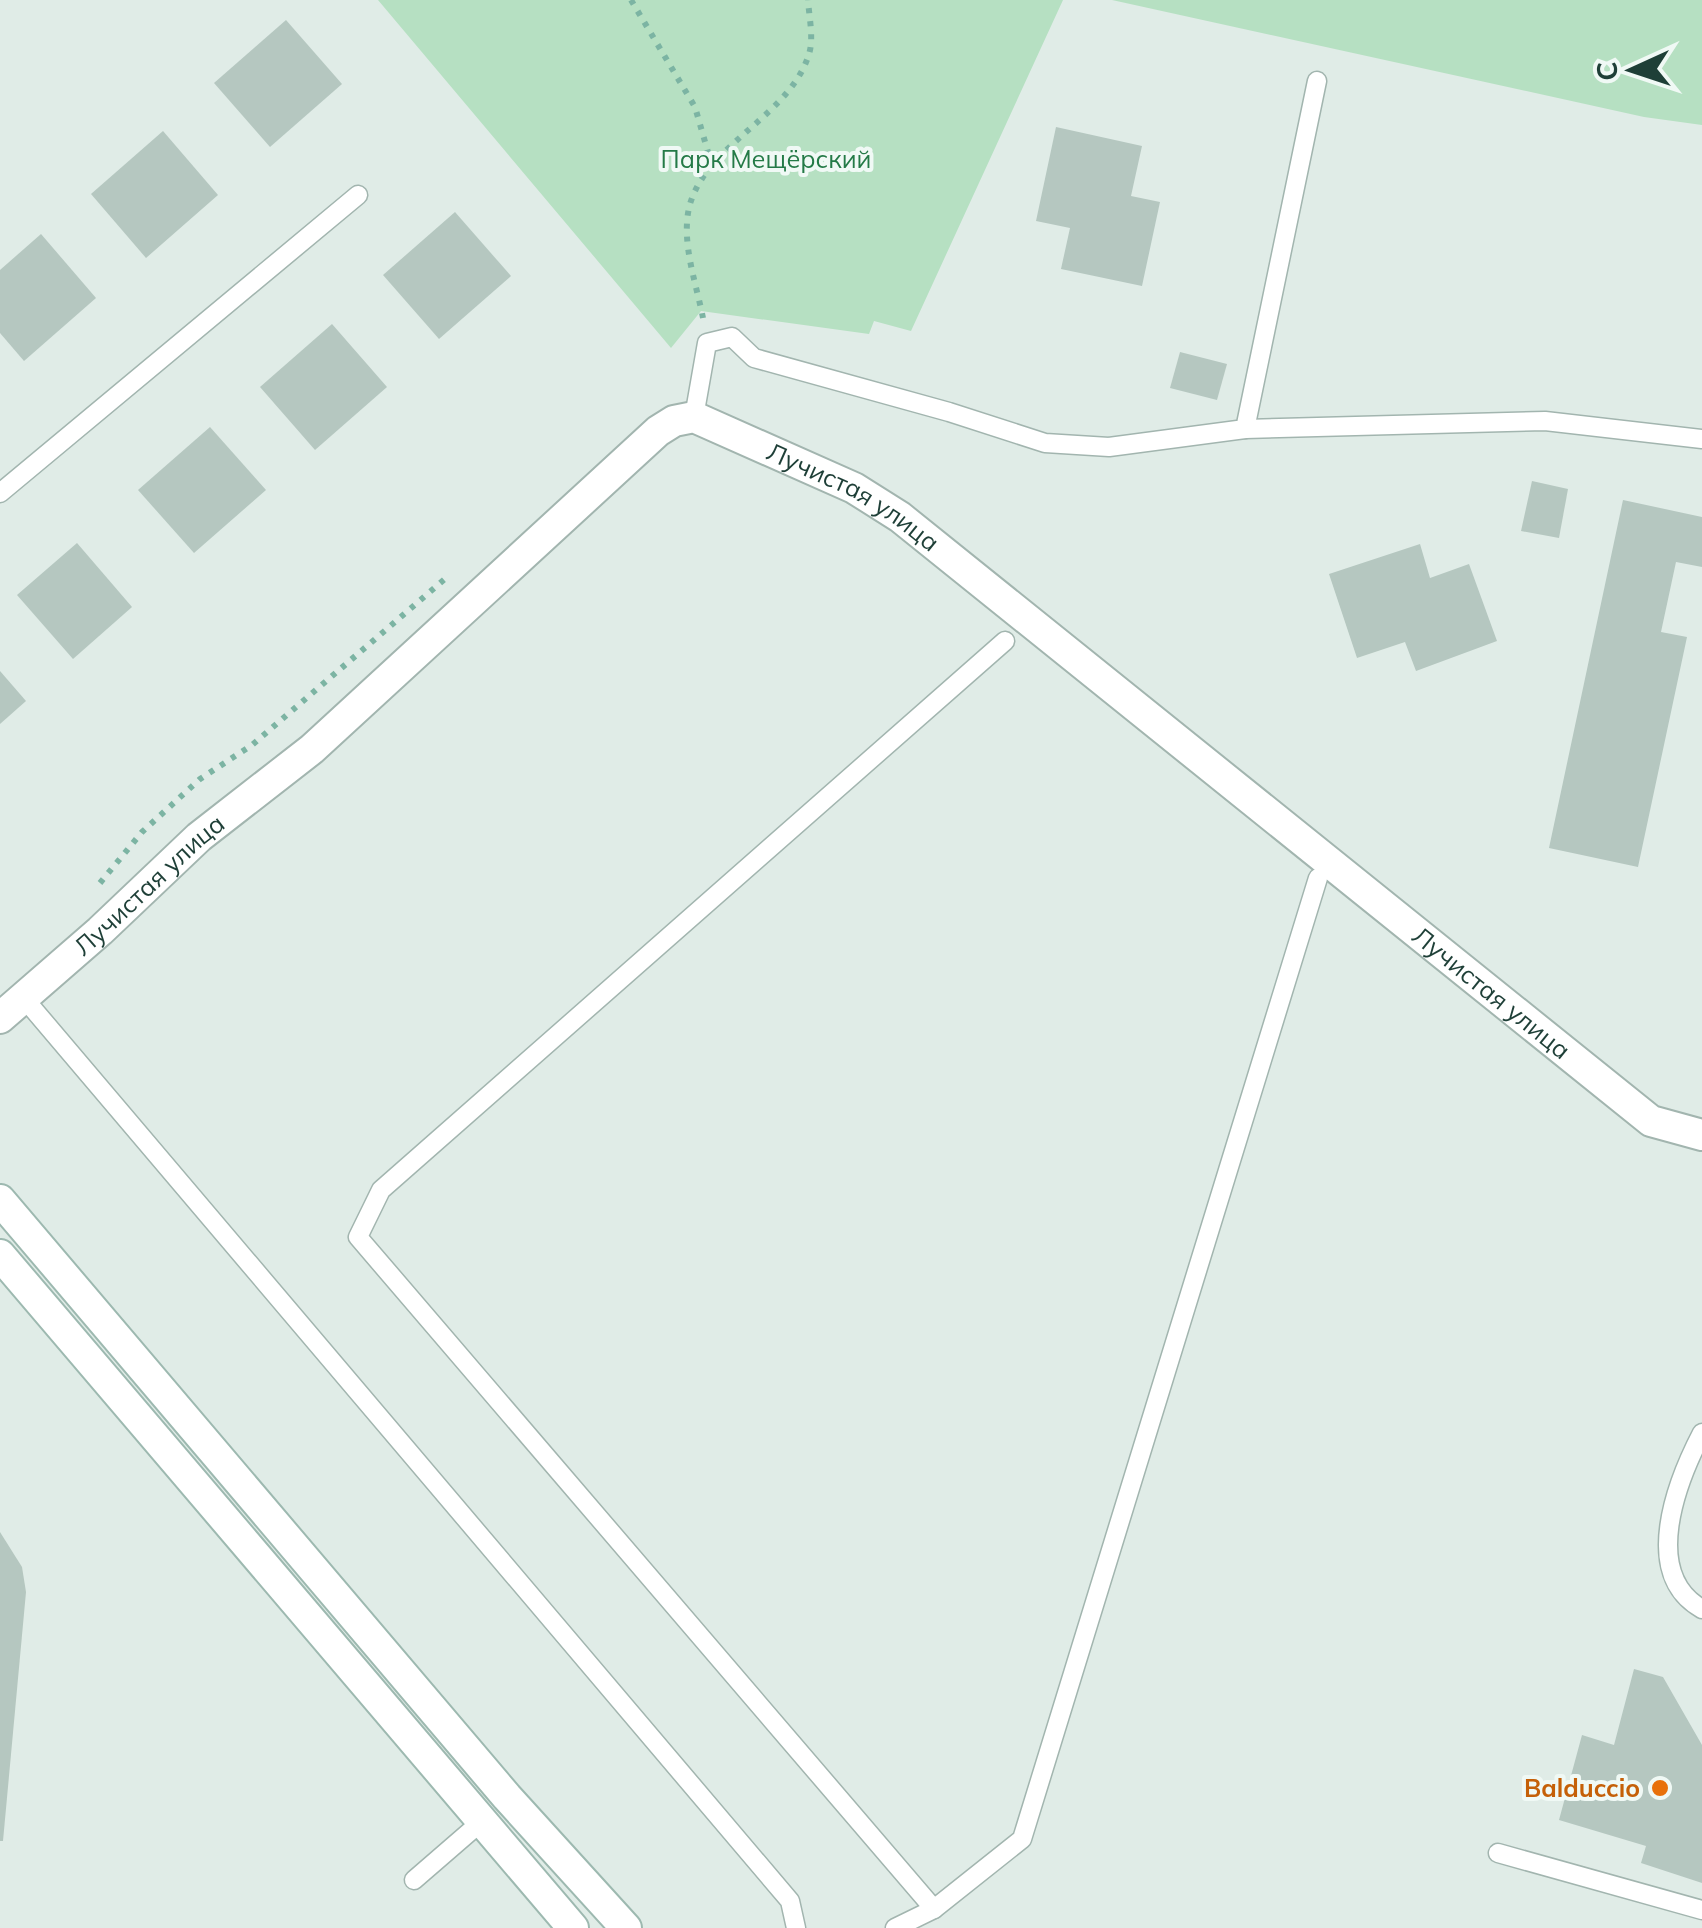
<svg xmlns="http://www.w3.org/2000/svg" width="1702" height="1928" viewBox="0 0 1702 1928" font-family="Mulish,sans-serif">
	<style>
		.green { fill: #b6e0c2 }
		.building { fill: #b5c7c0 }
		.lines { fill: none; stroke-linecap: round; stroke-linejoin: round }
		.lane-casing { stroke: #a2b5af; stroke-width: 21 }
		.street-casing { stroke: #a2b5af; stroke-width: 34 }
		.secondary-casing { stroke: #9db9b0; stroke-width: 34 }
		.path { stroke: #7cb4a3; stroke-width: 6; stroke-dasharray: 5 8; stroke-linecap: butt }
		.lane { stroke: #fff; stroke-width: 18 }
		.street { stroke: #fff; stroke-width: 30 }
		.secondary { stroke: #fff; stroke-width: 30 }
		.food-dot { fill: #e8710a; stroke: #f0f9f5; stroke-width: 4 }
		.labels { text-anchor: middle; stroke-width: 8; stroke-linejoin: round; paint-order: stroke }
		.park-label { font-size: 25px; fill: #247a47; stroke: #f0f9f5 }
		.street-label { font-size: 25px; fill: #1e3f37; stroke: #f0f9f5 }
		.food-label { font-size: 25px; font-weight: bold; fill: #c56008; stroke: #f0f9f5; text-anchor: end }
	</style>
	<rect width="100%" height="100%" fill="#e0ece7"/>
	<g class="green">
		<path d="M378 0H1063L911 331 874 321 869 334 701 311 671 348Z"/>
		<path d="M1112 0H1702V125L1644 117Z"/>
	</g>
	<g class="building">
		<path d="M286 20 342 84 270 147 214 83Z"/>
		<path d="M1056 127 1142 146 1131 196 1160 202 1142 286 1061 269 1070 228 1036 221Z"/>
		<path d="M163 131 218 195 146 258 91 194Z"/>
		<path d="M455 212 511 276 439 339 383 275Z"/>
		<path d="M41 234 96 298 24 361 0 333V270Z"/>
		<path d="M332 324 387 387 315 450 260 387Z"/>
		<path d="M1180 352 1227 364 1217 400 1170 388Z"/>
		<path d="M210 427 266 490 194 553 138 490Z"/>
		<path d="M1532 481 1568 489 1559 538 1521 531Z"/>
		<path d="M1623 500 1702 517V567L1676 562 1661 632 1687 637 1638 867 1549 848Z"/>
		<path d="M77 543 132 607 73 659 17 595Z"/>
		<path d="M1420 544 1430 578 1469 564 1497 641 1416 671 1405 642 1357 658 1329 574Z"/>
		<path d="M0 671 26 701 0 724Z"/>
		<path d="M0 1532 22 1567 26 1592 3 1841H0Z"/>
		<path d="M1634 1669 1663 1677 1702 1745V1883L1641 1863 1646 1846 1559 1820 1582 1735 1614 1745Z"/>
	</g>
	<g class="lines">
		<g class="lane-casing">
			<g id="lane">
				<path d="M694 417 707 343 732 337 754 358 949 412 1045 443 1109 447 1245 429 1317 81"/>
				<path d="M1245 429 1545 421 1702 439"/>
				<path d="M0 493 358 195"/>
				<path d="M23 997 790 1901 796 1928"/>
				<path d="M1702 1433C1677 1481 1640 1574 1702 1609"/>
				<path d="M1498 1853 1702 1910"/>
				<path d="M414 1880 481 1822"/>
				<path d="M934 1909 358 1237 381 1190 1005 641"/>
				<path d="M895 1928 934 1909 1022 1839 1318 878"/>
			</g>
		</g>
		<g class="street-casing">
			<g id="street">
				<path id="s1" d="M0 1018 100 931 199 837 312 749 658 431 674 421 694 417 854 488 900 517 1651 1121 1702 1135"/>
			</g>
		</g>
		<g class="secondary-casing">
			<g id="secondary">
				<path d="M0 1200 507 1797 626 1928"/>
				<path d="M0 1255 573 1928"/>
			</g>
		</g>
		<g class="path">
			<path d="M631 0 695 107 712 166"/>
			<path d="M703 318C696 282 680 240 690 204 708 143 790 116 809 54 814 39 809 16 808 0"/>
			<path d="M100 883 142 832 200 779 252 745 446 578"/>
		</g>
		<use href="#lane" class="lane"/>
		<use href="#street" class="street"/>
		<use href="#secondary" class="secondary"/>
	</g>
	<circle class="food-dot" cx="1660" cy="1788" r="10"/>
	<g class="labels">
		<g class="park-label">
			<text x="766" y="168">Парк Мещёрский</text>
		</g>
		<g class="street-label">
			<text dy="9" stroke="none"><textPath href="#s1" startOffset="1100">Лучистая улица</textPath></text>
			<text dy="9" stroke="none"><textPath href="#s1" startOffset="200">Лучистая улица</textPath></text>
			<text dy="9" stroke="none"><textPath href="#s1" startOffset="1910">Лучистая улица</textPath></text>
		</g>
		<g class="food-label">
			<text x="1640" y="1797">Balduccio</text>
		</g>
	</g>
	<g transform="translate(1632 70) rotate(267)" stroke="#f0f9f5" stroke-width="8" paint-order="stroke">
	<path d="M0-8L18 38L0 25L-18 38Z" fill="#1e3f37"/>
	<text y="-15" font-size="28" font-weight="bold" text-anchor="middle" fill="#1e3f37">С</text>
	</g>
</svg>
